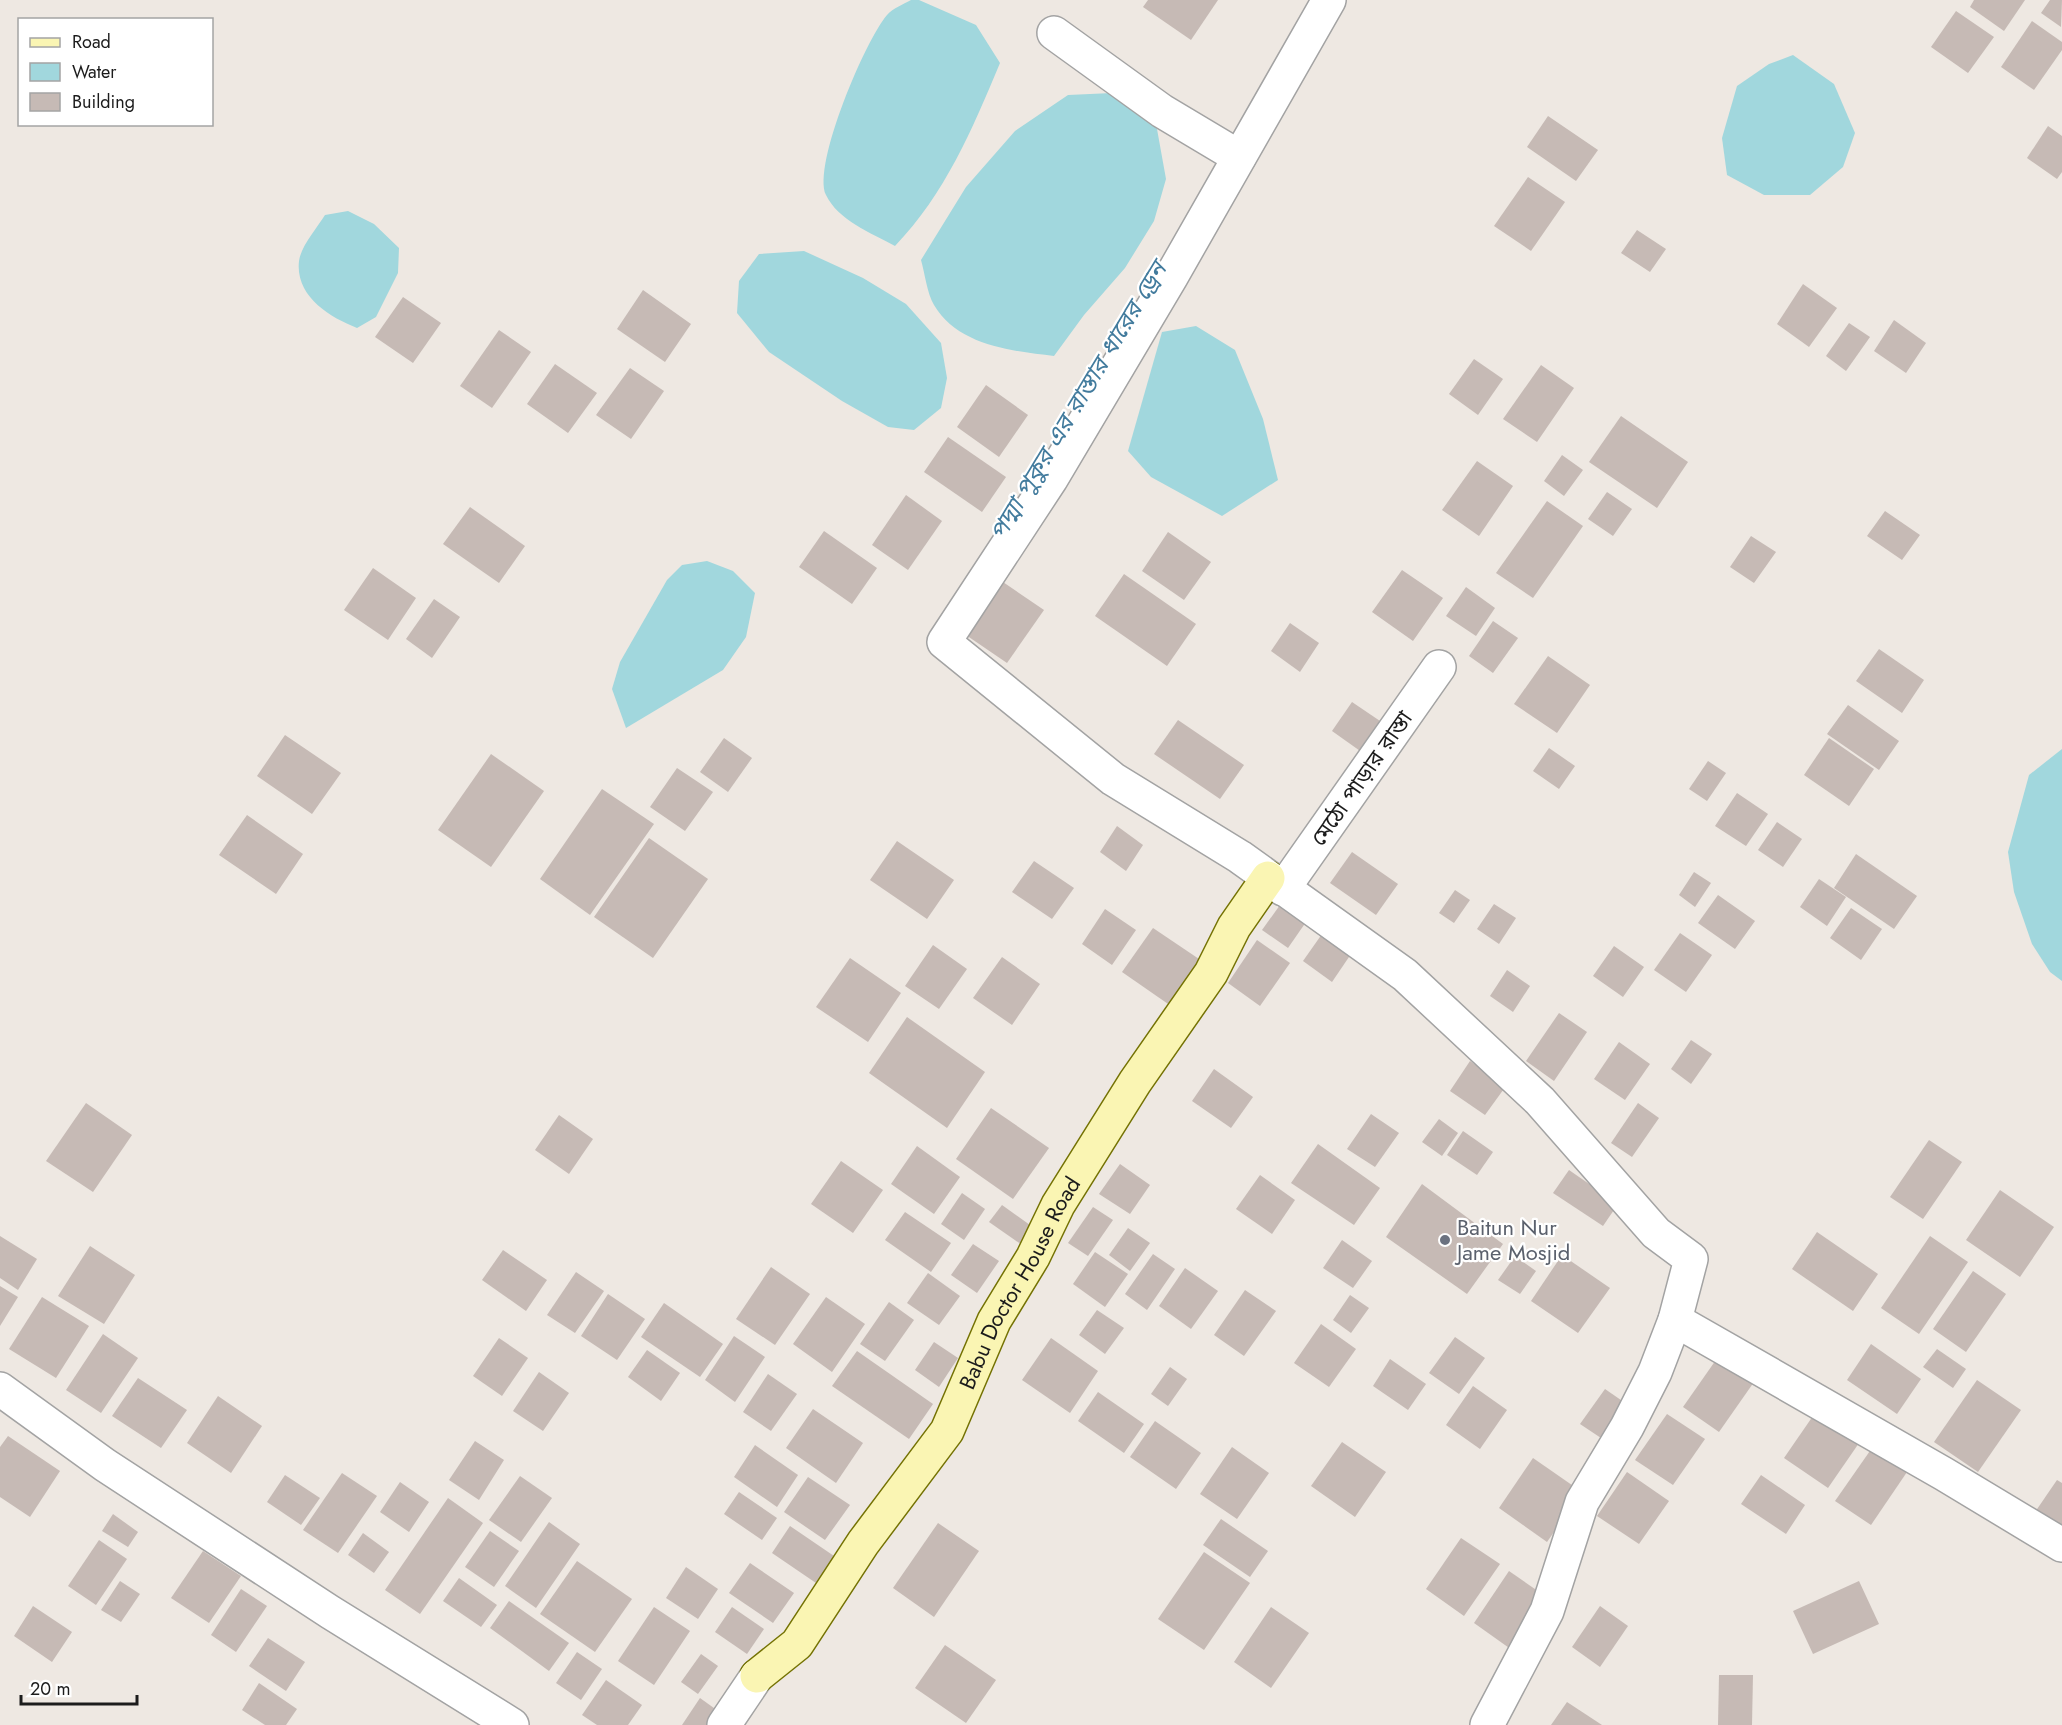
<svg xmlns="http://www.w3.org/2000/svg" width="2062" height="1725" viewBox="0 0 2062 1725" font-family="Jost,'Noto Sans Bengali',sans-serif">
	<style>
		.water { fill: #a1d7dd }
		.building { fill: #c6bab5 }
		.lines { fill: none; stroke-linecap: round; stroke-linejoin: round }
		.minor-casing { stroke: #a3a3a3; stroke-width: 36 }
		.tertiary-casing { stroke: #a3a3a3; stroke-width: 36 }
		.secondary-casing { stroke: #747203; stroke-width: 36 }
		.minor { stroke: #fff; stroke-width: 33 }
		.tertiary { stroke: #fff; stroke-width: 33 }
		.secondary { stroke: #faf5b3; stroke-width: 33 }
		.worship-dot { fill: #6b7280; stroke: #fff; stroke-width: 2 }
		.labels { text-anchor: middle; stroke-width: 4.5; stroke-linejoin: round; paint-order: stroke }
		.street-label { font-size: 22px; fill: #1c1c1c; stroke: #fff }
		.worship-label { font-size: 22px; fill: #5b616d; stroke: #fff; text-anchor: start }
		.water-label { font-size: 24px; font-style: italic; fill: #427b9d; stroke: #fff }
	</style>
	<rect width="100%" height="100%" fill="#eee8e2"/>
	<g class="water">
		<path d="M911 0H919L976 25 1000 63C972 130 945 194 895 246 871 233 838 220 826 195 812 165 866 39 887 15 893 8 904 4 911 0Z"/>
		<path d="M1793 55 1834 84 1855 133 1843 167 1810 195H1764L1727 175 1722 138 1737 86 1769 64Z"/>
		<path d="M1112 93 1139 111 1157 129 1166 179 1154 221 1125 268 1084 315 1054 356C1013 351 958 346 934 305 927 293 925 274 921 260L966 187 1015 131 1068 95Z"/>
		<path d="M348 211 374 224 399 248 398 273 376 317 357 328C329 317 295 296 299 261 301 246 317 228 325 215Z"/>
		<path d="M804 251 863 278 906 304 941 343 947 378 941 408 914 430 888 427 842 401 769 352 737 313 739 281 759 254Z"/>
		<path d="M1196 326 1235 350 1263 419 1278 480 1222 516 1151 477 1128 451 1162 332Z"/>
		<path d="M707 561 733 571 755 593 746 637 723 670 626 728 612 689 620 662 667 580 682 565Z"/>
		<path d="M2062 749V981L2050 972 2032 944 2014 892 2008 852 2029 775Z"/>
	</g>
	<g class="building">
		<path d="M1148 0H1218L1191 40 1143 7Z"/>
		<path d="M1974 0H2025L2004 31 1970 7Z"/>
		<path d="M2050 0H2062L2061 27 2041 13Z"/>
		<path d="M1956 11 1994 37 1968 73 1931 47Z"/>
		<path d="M2032 21 2062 42V50L2034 90 2001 67Z"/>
		<path d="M1548 116 1598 150 1576 181 1527 147Z"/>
		<path d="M2048 126 2062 136V172L2057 179 2027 158Z"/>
		<path d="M1528 177 1565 202 1531 251 1494 226Z"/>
		<path d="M1637 230 1666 249 1650 272 1621 253Z"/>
		<path d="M1803 284 1837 308 1809 347 1777 324Z"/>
		<path d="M643 290 691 324 665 362 617 329Z"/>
		<path d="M403 297 441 323 413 363 375 337Z"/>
		<path d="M1894 320 1926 343 1906 373 1874 351Z"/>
		<path d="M1849 323 1870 337 1846 371 1826 356Z"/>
		<path d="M499 330 531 352 492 408 460 386Z"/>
		<path d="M1474 359 1503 379 1478 415 1449 394Z"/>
		<path d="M555 364 597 393 568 433 527 404Z"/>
		<path d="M1541 365 1574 388 1537 442 1503 419Z"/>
		<path d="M630 368 664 391 631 439 596 415Z"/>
		<path d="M986 385 1028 415 999 457 957 427Z"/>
		<path d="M1621 416 1688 462 1657 508 1589 462Z"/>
		<path d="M948 437 1006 477 982 512 924 472Z"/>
		<path d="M1562 455 1583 470 1564 496 1544 481Z"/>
		<path d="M1477 461 1513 486 1479 536 1442 510Z"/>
		<path d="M1607 492 1632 509 1613 536 1588 519Z"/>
		<path d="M906 495 942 521 908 570 872 545Z"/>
		<path d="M1547 501 1583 526 1533 598 1496 573Z"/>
		<path d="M470 507 525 546 499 583 443 544Z"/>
		<path d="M1885 511 1920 535 1902 560 1867 536Z"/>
		<path d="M824 531 877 568 852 604 799 567Z"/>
		<path d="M1168 532 1211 562 1184 600 1142 571Z"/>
		<path d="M1751 536 1776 552 1754 583 1730 567Z"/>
		<path d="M373 568 416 598 388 640 344 610Z"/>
		<path d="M1402 570 1443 598 1413 641 1372 612Z"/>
		<path d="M1124 574 1196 624 1167 666 1095 616Z"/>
		<path d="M1000 580 1044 610 1007 663 963 633Z"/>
		<path d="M1466 587 1495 608 1476 636 1446 616Z"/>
		<path d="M434 599 460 617 432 658 406 639Z"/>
		<path d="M1493 621 1518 638 1493 673 1469 656Z"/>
		<path d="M1290 623 1319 643 1300 672 1271 651Z"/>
		<path d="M1879 649 1924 680 1902 713 1856 681Z"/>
		<path d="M1548 656 1590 685 1557 733 1514 704Z"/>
		<path d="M1352 702 1383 723 1363 753 1332 731Z"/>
		<path d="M1848 705 1899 741 1879 770 1827 734Z"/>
		<path d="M1178 720 1244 765 1220 799 1154 754Z"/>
		<path d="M285 735 341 773 312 814 257 776Z"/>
		<path d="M724 738 752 758 728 792 700 772Z"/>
		<path d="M1829 738 1874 769 1849 806 1804 775Z"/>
		<path d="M1549 748 1575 766 1559 789 1533 771Z"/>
		<path d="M491 754 544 791 491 867 438 830Z"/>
		<path d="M1708 761 1726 773 1707 801 1689 789Z"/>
		<path d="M677 768 713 792 685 831 650 807Z"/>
		<path d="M602 789 654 824 590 915 540 879Z"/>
		<path d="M1737 793 1768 814 1746 846 1715 826Z"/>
		<path d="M247 815 303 854 276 894 219 855Z"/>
		<path d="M1777 822 1802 839 1783 867 1758 850Z"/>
		<path d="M1117 826 1143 845 1126 871 1100 852Z"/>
		<path d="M649 838 708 879 653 958 594 917Z"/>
		<path d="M897 841 954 880 927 919 870 880Z"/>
		<path d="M1352 852 1398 884 1376 915 1330 883Z"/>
		<path d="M1856 854 1917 896 1894 929 1834 888Z"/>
		<path d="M1034 861 1074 888 1052 919 1012 892Z"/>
		<path d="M1694 872 1711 883 1695 907 1679 895Z"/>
		<path d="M1819 879 1846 897 1827 926 1800 907Z"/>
		<path d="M1455 890 1470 900 1454 923 1439 913Z"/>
		<path d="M1718 895 1755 921 1735 949 1698 923Z"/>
		<path d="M1494 904 1516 918 1499 944 1477 929Z"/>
		<path d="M1280 905 1306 922 1288 948 1262 930Z"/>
		<path d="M1851 908 1882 929 1861 960 1830 938Z"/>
		<path d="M1105 909 1136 930 1112 965 1082 944Z"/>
		<path d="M1153 928 1202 961 1171 1006 1122 972Z"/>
		<path d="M1680 933 1712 955 1686 992 1654 970Z"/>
		<path d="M1322 934 1351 954 1332 982 1303 961Z"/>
		<path d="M1257 940 1290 963 1260 1006 1228 983Z"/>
		<path d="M933 945 967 969 939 1009 905 986Z"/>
		<path d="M1614 946 1644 967 1623 997 1593 976Z"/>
		<path d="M1002 957 1040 984 1012 1025 973 998Z"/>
		<path d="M850 958 901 993 868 1042 816 1007Z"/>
		<path d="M1507 970 1530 986 1513 1012 1490 996Z"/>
		<path d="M1559 1013 1587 1032 1554 1081 1526 1061Z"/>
		<path d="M907 1017 985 1072 947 1128 869 1073Z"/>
		<path d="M1691 1040 1712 1054 1691 1084 1671 1069Z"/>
		<path d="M1619 1042 1650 1064 1625 1100 1594 1079Z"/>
		<path d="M1470 1061 1506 1086 1485 1115 1450 1091Z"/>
		<path d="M1214 1069 1253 1097 1231 1128 1192 1101Z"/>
		<path d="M86 1103 132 1135 93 1192 46 1161Z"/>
		<path d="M1638 1103 1659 1118 1632 1157 1611 1143Z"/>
		<path d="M991 1108 1049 1148 1013 1199 956 1159Z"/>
		<path d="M1371 1114 1399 1133 1375 1167 1347 1149Z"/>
		<path d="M559 1115 593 1139 569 1174 535 1150Z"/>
		<path d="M1439 1119 1458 1133 1442 1156 1422 1142Z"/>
		<path d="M1463 1131 1493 1152 1477 1175 1447 1155Z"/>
		<path d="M1929 1140 1962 1162 1923 1219 1890 1197Z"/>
		<path d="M1318 1144 1380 1188 1354 1225 1291 1183Z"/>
		<path d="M917 1146 960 1177 934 1214 891 1184Z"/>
		<path d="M841 1161 883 1190 853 1233 811 1204Z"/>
		<path d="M1120 1164 1150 1185 1130 1214 1099 1194Z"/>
		<path d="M1569 1170 1618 1204 1603 1226 1553 1193Z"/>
		<path d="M1260 1175 1295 1200 1272 1234 1236 1209Z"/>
		<path d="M1422 1184 1503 1244 1467 1294 1386 1237Z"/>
		<path d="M2000 1190 2054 1227 2020 1277 1966 1240Z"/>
		<path d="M962 1193 985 1209 964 1240 941 1224Z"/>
		<path d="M1002 1205 1037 1230 1025 1247 989 1222Z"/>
		<path d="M1093 1207 1113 1220 1088 1256 1068 1243Z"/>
		<path d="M905 1212 951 1243 931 1272 885 1240Z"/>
		<path d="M1128 1228 1150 1243 1130 1271 1109 1255Z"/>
		<path d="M1817 1232 1878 1274 1853 1311 1792 1269Z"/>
		<path d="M0 1236 37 1259 18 1290 0 1278Z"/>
		<path d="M1930 1236 1968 1262 1919 1334 1881 1308Z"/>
		<path d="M1342 1240 1372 1261 1353 1288 1323 1268Z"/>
		<path d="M973 1244 999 1261 977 1293 951 1275Z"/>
		<path d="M90 1246 135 1275 104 1324 58 1296Z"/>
		<path d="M503 1250 547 1280 526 1311 482 1280Z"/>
		<path d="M1095 1252 1128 1274 1105 1307 1073 1284Z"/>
		<path d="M1153 1254 1175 1269 1147 1310 1125 1294Z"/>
		<path d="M1562 1255 1610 1288 1578 1333 1531 1301Z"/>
		<path d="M1515 1256 1536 1271 1520 1294 1498 1280Z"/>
		<path d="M771 1267 810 1294 775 1345 736 1319Z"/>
		<path d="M1185 1268 1218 1291 1191 1329 1159 1306Z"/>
		<path d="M1973 1271 2006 1294 1966 1352 1933 1329Z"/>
		<path d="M576 1272 604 1291 575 1333 547 1315Z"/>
		<path d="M928 1273 960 1296 939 1325 907 1303Z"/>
		<path d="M0 1286 18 1297 0 1326Z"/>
		<path d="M1245 1290 1276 1311 1244 1356 1214 1335Z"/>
		<path d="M608 1294 645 1319 617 1360 581 1336Z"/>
		<path d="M1350 1295 1369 1308 1351 1333 1333 1320Z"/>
		<path d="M42 1297 89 1326 56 1378 9 1349Z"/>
		<path d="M826 1297 865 1324 832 1372 793 1344Z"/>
		<path d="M889 1302 914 1320 885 1361 860 1344Z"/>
		<path d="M664 1303 723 1344 700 1377 641 1337Z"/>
		<path d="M1097 1310 1124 1328 1105 1354 1079 1335Z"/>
		<path d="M1321 1324 1356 1349 1329 1387 1294 1363Z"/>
		<path d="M103 1334 138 1358 101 1413 66 1390Z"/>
		<path d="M734 1336 765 1357 735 1402 705 1380Z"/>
		<path d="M1455 1337 1485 1358 1459 1394 1429 1373Z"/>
		<path d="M499 1338 528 1358 502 1396 473 1376Z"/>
		<path d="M1051 1338 1098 1371 1070 1413 1022 1380Z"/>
		<path d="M934 1342 958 1358 939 1387 915 1370Z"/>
		<path d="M1871 1344 1921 1379 1897 1414 1847 1380Z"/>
		<path d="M1937 1349 1966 1369 1953 1388 1923 1367Z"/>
		<path d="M647 1350 680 1373 661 1401 628 1377Z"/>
		<path d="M857 1351 933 1404 909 1439 832 1386Z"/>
		<path d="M1718 1357 1754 1382 1719 1432 1683 1407Z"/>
		<path d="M1390 1359 1426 1384 1408 1410 1373 1386Z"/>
		<path d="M1170 1367 1187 1379 1168 1406 1151 1394Z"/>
		<path d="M539 1372 569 1393 543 1431 513 1411Z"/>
		<path d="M768 1374 797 1394 771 1431 743 1412Z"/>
		<path d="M138 1378 187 1410 161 1448 112 1416Z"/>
		<path d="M1977 1380 2021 1410 1978 1472 1934 1442Z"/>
		<path d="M1473 1386 1507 1410 1480 1449 1446 1425Z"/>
		<path d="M1605 1389 1631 1407 1607 1442 1580 1424Z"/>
		<path d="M1098 1392 1144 1424 1124 1453 1078 1421Z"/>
		<path d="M218 1396 262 1426 231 1473 187 1443Z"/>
		<path d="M813 1409 863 1443 836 1483 786 1448Z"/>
		<path d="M1815 1413 1859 1443 1828 1488 1784 1458Z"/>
		<path d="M1667 1414 1705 1439 1673 1485 1635 1460Z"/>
		<path d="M1155 1421 1201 1453 1176 1489 1130 1457Z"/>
		<path d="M8 1436 60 1471 30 1517 0 1497V1447Z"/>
		<path d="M475 1441 504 1460 479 1500 449 1480Z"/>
		<path d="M1342 1442 1386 1472 1355 1517 1311 1486Z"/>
		<path d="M755 1445 798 1475 777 1507 734 1477Z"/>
		<path d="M1232 1447 1269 1473 1237 1519 1200 1494Z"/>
		<path d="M1872 1448 1907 1472 1871 1525 1835 1501Z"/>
		<path d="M1533 1458 1582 1492 1547 1542 1499 1508Z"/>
		<path d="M1627 1472 1669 1501 1639 1544 1597 1516Z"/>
		<path d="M342 1473 377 1496 338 1553 303 1530Z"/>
		<path d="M285 1475 320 1498 301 1525 267 1502Z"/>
		<path d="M1761 1475 1805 1505 1786 1534 1741 1504Z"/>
		<path d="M520 1476 552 1498 521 1542 489 1520Z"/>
		<path d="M808 1477 850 1505 825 1540 784 1512Z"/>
		<path d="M2057 1480 2062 1483V1535L2033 1515Z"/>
		<path d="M400 1482 429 1502 409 1532 380 1512Z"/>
		<path d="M739 1492 777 1518 762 1540 724 1514Z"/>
		<path d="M448 1498 483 1523 420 1614 385 1590Z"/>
		<path d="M113 1514 138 1532 128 1547 102 1531Z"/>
		<path d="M1221 1519 1268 1551 1250 1577 1203 1545Z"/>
		<path d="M549 1522 580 1544 536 1608 505 1586Z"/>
		<path d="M938 1523 979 1551 934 1617 893 1588Z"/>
		<path d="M790 1526 834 1556 816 1583 772 1553Z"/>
		<path d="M490 1531 519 1551 494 1587 465 1567Z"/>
		<path d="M363 1533 389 1552 374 1573 348 1555Z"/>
		<path d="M1461 1538 1500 1564 1464 1616 1426 1589Z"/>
		<path d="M99 1540 127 1559 96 1605 68 1586Z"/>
		<path d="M203 1551 241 1576 209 1623 171 1598Z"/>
		<path d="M1204 1552 1250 1583 1204 1650 1158 1619Z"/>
		<path d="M577 1561 632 1599 595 1652 540 1614Z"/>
		<path d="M750 1563 794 1593 773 1623 729 1593Z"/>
		<path d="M686 1567 718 1589 698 1619 666 1598Z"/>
		<path d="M1509 1571 1548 1598 1512 1650 1474 1623Z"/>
		<path d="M459 1578 497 1605 481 1627 443 1601Z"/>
		<path d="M120 1581 140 1594 121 1622 101 1610Z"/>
		<path d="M1859 1581 1879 1624 1813 1654 1793 1611Z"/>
		<path d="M241 1589 267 1606 236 1652 211 1635Z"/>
		<path d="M509 1601 569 1643 549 1671 490 1628Z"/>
		<path d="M33 1606 72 1632 52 1662 14 1636Z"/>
		<path d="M1600 1606 1628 1626 1600 1667 1572 1647Z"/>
		<path d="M654 1607 690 1631 654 1685 618 1661Z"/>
		<path d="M732 1607 764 1629 747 1654 715 1632Z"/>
		<path d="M1271 1607 1309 1633 1271 1688 1234 1662Z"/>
		<path d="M268 1638 305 1662 286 1691 249 1666Z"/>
		<path d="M945 1645 996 1680 966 1723 915 1688Z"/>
		<path d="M577 1652 602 1669 581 1700 556 1683Z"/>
		<path d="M701 1654 718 1666 698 1694 681 1682Z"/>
		<path d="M1719 1675H1753L1752 1725H1718Z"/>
		<path d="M606 1680 642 1705 628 1725H597L582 1715Z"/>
		<path d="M259 1683 297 1709 286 1725H265L242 1710Z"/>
		<path d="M700 1698 725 1716 719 1725H682Z"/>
		<path d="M1567 1702 1602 1725H1551Z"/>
	</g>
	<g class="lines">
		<g class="minor-casing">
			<g id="minor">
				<path d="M1054 33 1162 111 1239 157"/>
				<path d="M1283 889 1439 667"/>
				<path d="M0 1389 105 1465 330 1612 512 1725"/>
				<path d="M724 1725 757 1676"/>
			</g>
		</g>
		<g class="tertiary-casing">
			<g id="tertiary">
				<path d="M1329 0 1171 277 1051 479 944 642 1113 779 1240 857 1405 975 1540 1101 1656 1233 1691 1259 1675 1320 1655 1372 1627 1427 1582 1502 1547 1611 1487 1725"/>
				<path d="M1675 1320 1944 1474 2062 1545"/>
			</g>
		</g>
		<g class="secondary-casing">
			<g id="secondary">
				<path id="s1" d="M757 1676 797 1644 863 1543 947 1431 994 1321 1033 1257 1058 1205 1135 1082 1211 973 1234 927 1268 878"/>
			</g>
		</g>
		<use href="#minor" class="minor"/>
		<use href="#tertiary" class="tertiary"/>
		<use href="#secondary" class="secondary"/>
	</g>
	<circle class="worship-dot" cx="1445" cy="1240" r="6"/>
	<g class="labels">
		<g class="street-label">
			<text transform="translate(1361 778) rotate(-55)" y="8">মেঠো পাড়ার রাস্তা</text>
			<text dy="8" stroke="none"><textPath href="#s1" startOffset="477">Babu Doctor House Road</textPath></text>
		</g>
		<g class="worship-label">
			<text x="1457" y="1235">Baitun Nur<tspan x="1457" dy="25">Jame Mosjid</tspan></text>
		</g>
		<g class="water-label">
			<text transform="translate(1078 401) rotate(-59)" y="8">পদ্মা পুকুর এর রাস্তার ধারের ড্রেন</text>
		</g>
	</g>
	<rect x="18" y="18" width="195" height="108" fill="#ffffff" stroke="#a4a4a4" stroke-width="1.5"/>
	<rect x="30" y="38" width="30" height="9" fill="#faf5b3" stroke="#a4a4a4" stroke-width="1.5"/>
	<text x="72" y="48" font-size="18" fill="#1c1c1c">Road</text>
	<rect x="30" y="63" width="30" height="18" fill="#a1d7dd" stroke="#a4a4a4" stroke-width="1.5"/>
	<text x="72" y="78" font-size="18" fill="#1c1c1c">Water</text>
	<rect x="30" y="93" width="30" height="18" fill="#c6bab5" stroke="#a4a4a4" stroke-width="1.5"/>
	<text x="72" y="108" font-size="18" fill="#1c1c1c">Building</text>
	<path d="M21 1695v9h116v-9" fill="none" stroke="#1c1c1c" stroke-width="3"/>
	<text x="30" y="1695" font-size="18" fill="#1c1c1c" stroke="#ffffff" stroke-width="4.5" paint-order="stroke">20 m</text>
</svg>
